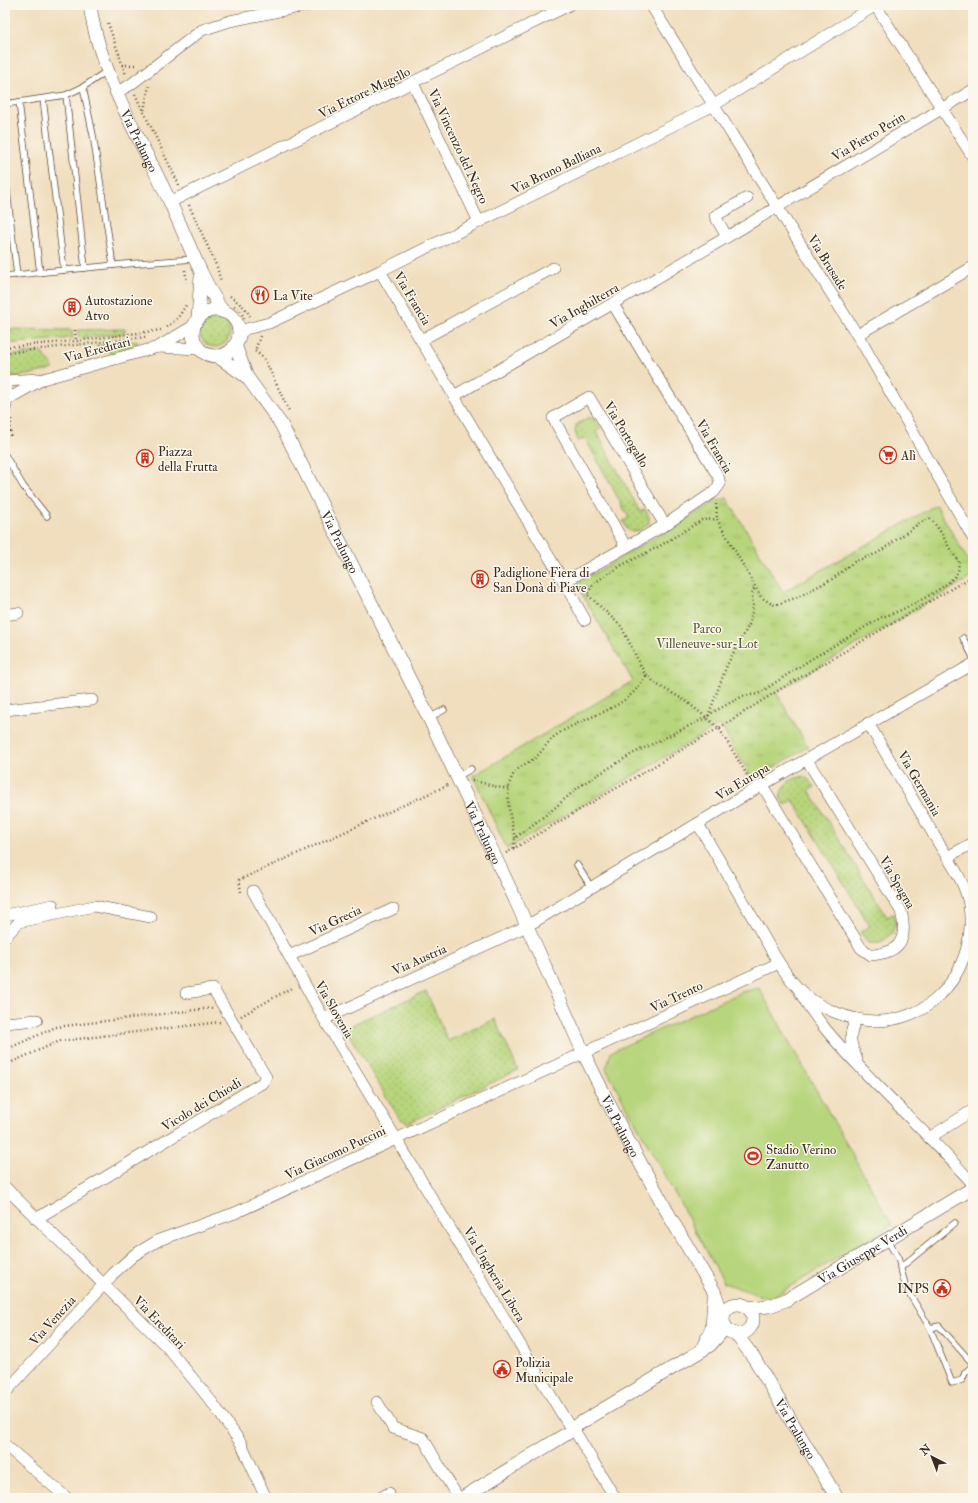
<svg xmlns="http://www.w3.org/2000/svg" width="978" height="1503" viewBox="0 0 978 1503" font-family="'IM FELL Double Pica',serif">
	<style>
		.grass { fill: url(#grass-dots); stroke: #79804c }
		.park { fill: url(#park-tufts); stroke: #79804c }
		.garden { fill: #b7d57b; stroke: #79804c }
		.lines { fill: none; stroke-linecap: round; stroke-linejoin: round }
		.service-casing { stroke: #564536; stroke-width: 7 }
		.minor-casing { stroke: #564536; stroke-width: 12 }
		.tertiary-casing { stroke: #564536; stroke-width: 14 }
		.path { stroke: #564536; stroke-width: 2.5; stroke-dasharray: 1 3; stroke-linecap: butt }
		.service { stroke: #fff; stroke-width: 5.5 }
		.minor { stroke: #fff; stroke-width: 11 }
		.tertiary { stroke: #fff; stroke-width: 13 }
		.labels { text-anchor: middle; stroke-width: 3; stroke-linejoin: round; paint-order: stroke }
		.street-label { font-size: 13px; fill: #3b2a1e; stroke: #fbf7ec }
		.poi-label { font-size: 13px; fill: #3b2a1e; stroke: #fbf7ec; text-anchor: start }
		.park-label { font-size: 13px; fill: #5a5535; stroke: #fbf7ec }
	</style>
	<defs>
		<pattern id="grass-dots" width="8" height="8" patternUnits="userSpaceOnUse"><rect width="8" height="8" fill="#b7d57b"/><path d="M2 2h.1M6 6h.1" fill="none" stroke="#9eb76a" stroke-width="1.8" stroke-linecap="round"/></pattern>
		<pattern id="park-tufts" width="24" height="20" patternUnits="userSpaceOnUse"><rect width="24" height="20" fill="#b7d57b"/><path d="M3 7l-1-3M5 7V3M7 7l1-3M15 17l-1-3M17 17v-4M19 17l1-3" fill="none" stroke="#9eb76a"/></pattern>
	</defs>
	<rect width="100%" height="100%" fill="#fbf7ec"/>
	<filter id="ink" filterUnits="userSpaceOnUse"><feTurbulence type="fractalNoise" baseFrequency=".025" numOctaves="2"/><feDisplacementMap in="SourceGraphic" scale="8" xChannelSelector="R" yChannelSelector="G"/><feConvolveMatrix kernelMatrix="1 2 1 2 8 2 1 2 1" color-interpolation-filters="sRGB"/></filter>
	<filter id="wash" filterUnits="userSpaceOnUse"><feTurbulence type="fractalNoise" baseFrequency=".012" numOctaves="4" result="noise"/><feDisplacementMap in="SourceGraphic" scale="16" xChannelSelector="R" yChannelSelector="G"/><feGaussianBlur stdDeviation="0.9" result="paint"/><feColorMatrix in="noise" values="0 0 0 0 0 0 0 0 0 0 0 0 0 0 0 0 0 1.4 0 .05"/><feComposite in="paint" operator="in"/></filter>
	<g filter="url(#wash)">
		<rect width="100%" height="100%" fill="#f0debe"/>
		<g class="grass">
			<circle cx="215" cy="332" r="15"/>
			<path d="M5 329 72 330 73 338 5 344Z"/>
			<path d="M125 329V333L79 338 78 330Z"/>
			<path d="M138 341 135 347 112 355 107 350 102 351 96 346Z"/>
			<path d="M41 352 52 365 53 369C41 371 16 380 5 375V356Z"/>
			<path d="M589 417 593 419 601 428 596 431 640 512 645 509 649 517V523L640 530 631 532 627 529 623 521 629 518 585 438 578 441 575 432 576 425Z"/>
			<path d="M805 776 815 787 809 790 887 917 893 914 895 920 893 932 881 943H869L860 932 870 926 793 800 785 805 780 798C784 782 789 779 805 776Z"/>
			<path d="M426 991 448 1041 495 1019 518 1070 408 1123 399 1118 345 1028Z"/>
		</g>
		<path class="park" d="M727 498 783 592 936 505 973 569V576L776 692 808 747 753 780 720 725 507 849 473 776 633 681 576 584 715 502Z"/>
		<path class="garden" d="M759 988 892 1225 770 1299 724 1283 606 1069 611 1052 742 992Z"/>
	</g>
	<g filter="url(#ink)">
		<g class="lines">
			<g class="service-casing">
				<g id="service">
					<path d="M83 87 93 135 113 265"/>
					<path d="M66 95 85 268"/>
					<path d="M43 99 64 270"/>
					<path d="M19 102 40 273"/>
					<path d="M5 104 66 95 83 87 107 71"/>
					<path d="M5 174 17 275"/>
					<path d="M5 276 126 264 194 259"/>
					<path d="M5 455 23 486 47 516"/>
					<path d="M963 638 973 657"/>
					<path d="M429 718 444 710"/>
					<path d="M457 777 471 769"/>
					<path d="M577 865 591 887"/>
					<path d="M887 1240 898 1258 906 1288 930 1328 952 1383 962 1380 965 1373 973 1365"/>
					<path d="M900 1268 955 1223"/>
					<path d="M930 1328 939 1326 973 1364"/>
				</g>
			</g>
			<g class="minor-casing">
				<g id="minor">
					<path d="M651 5 864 346 973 538"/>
					<path d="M875 5 973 157"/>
					<path d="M413 83 479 222"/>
					<path d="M117 92 130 85 202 30 230 21 309 5"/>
					<path d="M170 202 569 5"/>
					<path d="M727 237 715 216 747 198"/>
					<path d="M380 271 564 582 585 620"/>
					<path d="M238 335 246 329 269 323 380 271 714 105 876 5"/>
					<path d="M857 335 973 267"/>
					<path d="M421 340 553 268"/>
					<path d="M158 347 199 349"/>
					<path d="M5 381 38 379"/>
					<path d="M5 386 8 396 5 409"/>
					<path d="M454 396 727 237 973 90"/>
					<path d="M8 399 43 379 158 347 195 325"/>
					<path d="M626 547 553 418 589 397 665 525"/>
					<path d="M564 582 665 525 714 492 720 484 718 476 613 304"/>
					<path d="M5 615 18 613"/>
					<path d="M5 710 92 700"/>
					<path d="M762 785 861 948 871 955C901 953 908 938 901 911L807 760"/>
					<path d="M698 824C718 858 738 892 758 927 770 947 781 970 797 987 816 1008 850 1021 877 1021 897 1021 920 1013 935 1000 962 976 974 941 969 905 965 880 947 858 935 837 913 799 890 761 868 723"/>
					<path d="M947 857 973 843"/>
					<path d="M253 891 324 1019 568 1424"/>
					<path d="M5 915 53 905"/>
					<path d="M5 937 19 922 94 906 151 917"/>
					<path d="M289 956 393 909"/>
					<path d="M800 992C815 1019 835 1041 856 1063 894 1104 936 1142 973 1184"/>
					<path d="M324 1019 527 926 762 785 973 664"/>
					<path d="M856 1019C848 1037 850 1043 857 1060"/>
					<path d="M5 1023 37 1020"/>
					<path d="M929 1138 973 1110"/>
					<path d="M5 1187 167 1347 211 1401 241 1443 266 1498"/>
					<path d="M36 1219 262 1083 266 1077 213 989 186 993"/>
					<path d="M5 1393 114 1273 134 1255 159 1240 235 1213 779 963"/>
					<path d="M377 1402 393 1428 423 1438 458 1498"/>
					<path d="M576 1433 615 1498"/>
					<path d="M5 1445 67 1498"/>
					<path d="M380 1498 389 1493"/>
				</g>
			</g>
			<g class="tertiary-casing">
				<g id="tertiary">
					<path id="s1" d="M90 5C99 73 141 140 170 202 187 239 201 278 223 312"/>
					<circle cx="216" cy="333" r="23"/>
					<path d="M198 319 201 276"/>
					<path id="s2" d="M235 345 247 377 281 424 429 718 515 899 584 1054 621 1128 674 1224 714 1291 723 1316"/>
					<path d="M217 356 247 377"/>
					<circle cx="738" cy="1319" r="15"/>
					<path id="s3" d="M748 1308 769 1306 786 1300 973 1188"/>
					<path id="s4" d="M736 1334 754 1358 837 1498"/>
					<path d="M704 1345 712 1328 714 1298"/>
					<path d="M577 1425 699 1352 710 1345 726 1327"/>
					<path d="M462 1498 568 1433"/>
				</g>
			</g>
			<g class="path">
				<path d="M108 23 126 75"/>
				<path d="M122 65H136"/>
				<path d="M135 94 179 185"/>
				<path d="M144 110 149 86"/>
				<path d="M189 205 217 267 221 282"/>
				<path d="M185 270 187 282"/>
				<path d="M230 296 245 308 250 316"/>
				<path d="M234 306 239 309 245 319"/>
				<path d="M167 327 178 318 186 305"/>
				<path d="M75 330 76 341"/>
				<path d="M260 336 255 351 264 358 289 411"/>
				<path d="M5 347 76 341 161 330"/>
				<path d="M5 353 146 337"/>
				<path d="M10 436 11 419"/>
				<path d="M716 504 717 519"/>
				<path d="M581 585 587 594"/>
				<path d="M708 716 727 665 750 623 753 606 752 595 755 586"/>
				<path d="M472 781C485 782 496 789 509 788"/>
				<path d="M515 838C511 820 503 792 513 775 518 767 528 763 535 758 544 750 548 740 558 734 590 713 625 712 646 676L645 674"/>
				<path d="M514 848 515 838 551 811 581 785 632 754 707 717 713 712 743 696 758 694 808 661 882 617C899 613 953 586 958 571 959 568 958 564 959 561 947 549 943 530 930 519L921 522 878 553 854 562 834 578 798 597 775 605 770 603 761 597 717 519 702 520 658 547 622 565 594 583 587 594 621 626 644 672 656 684 686 701 719 728 750 780"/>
				<path d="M506 853 719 728 774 693 973 576"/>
				<path d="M241 892 239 880 448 785"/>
				<path d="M241 1016 293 987"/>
				<path d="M5 1050 56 1027 212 1008"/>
				<path d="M5 1065 60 1041 220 1022"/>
			</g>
			<use href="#service" class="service"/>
			<use href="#minor" class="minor"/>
			<use href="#tertiary" class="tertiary"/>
		</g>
	</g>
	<defs>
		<g id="restaurant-ring" transform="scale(0.9)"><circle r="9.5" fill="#fbf7ec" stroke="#c8321e" stroke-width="1.5"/><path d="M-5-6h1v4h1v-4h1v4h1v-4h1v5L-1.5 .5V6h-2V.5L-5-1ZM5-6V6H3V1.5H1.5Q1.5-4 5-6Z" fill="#c8321e"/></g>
		<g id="building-ring" transform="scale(0.9)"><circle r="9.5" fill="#fbf7ec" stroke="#c8321e" stroke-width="1.5"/><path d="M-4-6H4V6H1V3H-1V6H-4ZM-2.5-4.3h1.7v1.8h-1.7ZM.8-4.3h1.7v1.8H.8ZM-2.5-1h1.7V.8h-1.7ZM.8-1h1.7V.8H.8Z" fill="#c8321e"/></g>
		<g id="supermarket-ring" transform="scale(0.9)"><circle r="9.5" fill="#fbf7ec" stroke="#c8321e" stroke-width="1.5"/><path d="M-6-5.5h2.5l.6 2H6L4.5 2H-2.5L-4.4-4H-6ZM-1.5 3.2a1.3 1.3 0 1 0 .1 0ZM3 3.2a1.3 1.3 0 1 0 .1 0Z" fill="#c8321e"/></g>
		<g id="stadium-ring" transform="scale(0.9)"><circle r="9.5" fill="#fbf7ec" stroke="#c8321e" stroke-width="1.5"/><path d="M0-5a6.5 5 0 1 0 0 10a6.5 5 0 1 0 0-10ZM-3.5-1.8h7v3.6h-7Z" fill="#c8321e"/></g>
		<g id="civic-ring" transform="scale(0.9)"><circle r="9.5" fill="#fbf7ec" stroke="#c8321e" stroke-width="1.5"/><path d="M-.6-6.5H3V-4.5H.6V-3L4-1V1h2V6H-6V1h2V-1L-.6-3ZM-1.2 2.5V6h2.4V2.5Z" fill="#c8321e"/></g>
	</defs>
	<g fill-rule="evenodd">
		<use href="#restaurant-ring" x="260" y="295"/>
		<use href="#building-ring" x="72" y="307"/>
		<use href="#supermarket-ring" x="888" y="455"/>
		<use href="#building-ring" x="145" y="458"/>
		<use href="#building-ring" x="480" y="579"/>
		<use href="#stadium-ring" x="753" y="1156"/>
		<use href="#civic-ring" x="942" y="1288"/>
		<use href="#civic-ring" x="502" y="1369"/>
	</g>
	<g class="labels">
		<g class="street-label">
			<text transform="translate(364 92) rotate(-26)" y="5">Via Ettore Magello</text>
			<text transform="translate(868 136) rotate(-31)" y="5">Via Pietro Perin</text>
			<text dy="5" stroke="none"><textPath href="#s1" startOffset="145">Via Pralungo</textPath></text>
			<text transform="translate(459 146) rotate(65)" y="5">Via Vincenzo del Negro</text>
			<text transform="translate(556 168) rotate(-26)" y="5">Via Bruno Balliana</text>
			<text transform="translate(828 262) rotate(58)" y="5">Via Brusade</text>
			<text transform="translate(413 298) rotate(59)" y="5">Via Francia</text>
			<text transform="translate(584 305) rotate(-30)" y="5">Via Inghilterra</text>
			<text transform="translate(97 349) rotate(-15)" y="5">Via Ereditari</text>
			<text transform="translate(627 434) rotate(59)" y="5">Via Portogallo</text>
			<text transform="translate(715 446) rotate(60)" y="5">Via Francia</text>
			<text dy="5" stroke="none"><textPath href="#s2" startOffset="224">Via Pralungo</textPath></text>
			<text transform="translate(742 781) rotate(-31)" y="5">Via Europa</text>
			<text transform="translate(920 783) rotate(60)" y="5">Via Germania</text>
			<text dy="5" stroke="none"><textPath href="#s2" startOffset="548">Via Pralungo</textPath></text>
			<text transform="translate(898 882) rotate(60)" y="5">Via Spagna</text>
			<text transform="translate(335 920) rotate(-25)" y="5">Via Grecia</text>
			<text transform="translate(419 959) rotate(-24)" y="5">Via Austria</text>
			<text transform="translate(676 996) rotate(-25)" y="5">Via Trento</text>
			<text transform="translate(335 1009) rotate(60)" y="5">Via Slovenia</text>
			<text transform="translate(201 1104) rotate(-31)" y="5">Vicolo dei Chiodi</text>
			<text dy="5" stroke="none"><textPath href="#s2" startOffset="872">Via Pralungo</textPath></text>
			<text transform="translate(335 1152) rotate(-25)" y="5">Via Giacomo Puccini</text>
			<text dy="5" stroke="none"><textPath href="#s3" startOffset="128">Via Giuseppe Verdi</textPath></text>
			<text transform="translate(495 1274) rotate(59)" y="5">Via Ungheria Libera</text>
			<text transform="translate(52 1320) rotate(-48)" y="5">Via Venezia</text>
			<text transform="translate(160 1322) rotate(46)" y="5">Via Ereditari</text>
			<text dy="5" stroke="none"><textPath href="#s4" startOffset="112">Via Pralungo</textPath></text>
		</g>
		<g class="poi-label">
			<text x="273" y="300">La Vite</text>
			<text x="85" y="305">Autostazione<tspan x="85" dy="15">Atvo</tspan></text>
			<text x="158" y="456">Piazza<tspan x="158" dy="15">della Frutta</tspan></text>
			<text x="901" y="460">Alì</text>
			<text x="493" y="577">Padiglione Fiera di<tspan x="493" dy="15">San Donà di Piave</tspan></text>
			<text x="766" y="1154">Stadio Verino<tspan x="766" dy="15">Zanutto</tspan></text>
			<text x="929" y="1293" text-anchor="end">INPS</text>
			<text x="515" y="1367">Polizia<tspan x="515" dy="15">Municipale</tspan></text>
		</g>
		<g class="park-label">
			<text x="707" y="633">Parco<tspan x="707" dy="15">Villeneuve-sur-Lot</tspan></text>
		</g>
	</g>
	<rect width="978" height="1503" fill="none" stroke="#fbf7ec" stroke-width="20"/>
	<g transform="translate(932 1457) rotate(318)" stroke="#fbf7ec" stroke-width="3" paint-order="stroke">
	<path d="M0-3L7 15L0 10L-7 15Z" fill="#3b2a1e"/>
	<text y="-6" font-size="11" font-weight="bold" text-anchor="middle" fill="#3b2a1e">N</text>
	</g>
</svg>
